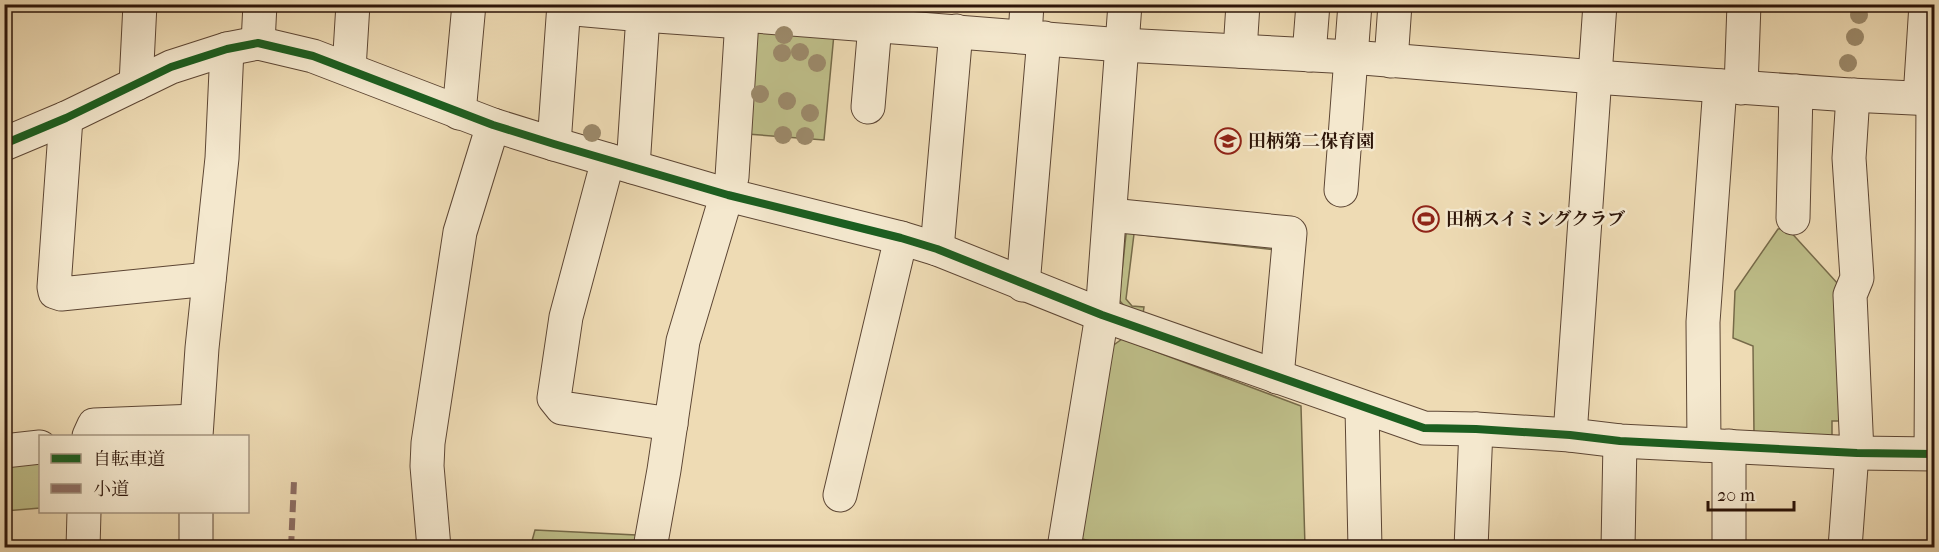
<svg xmlns="http://www.w3.org/2000/svg" width="1939" height="552" viewBox="0 0 1939 552" font-family="'IM FELL French Canon','Noto Serif JP',serif">
	<style>
		.green { fill: #bebe89; stroke: #766a49; stroke-width: 1.5 }
		.lines { fill: none; stroke-linecap: round; stroke-linejoin: round }
		.minor-casing { stroke: #5d4634; stroke-width: 35 }
		.minor { stroke: #f4e8ce; stroke-width: 33 }
		.quiet { stroke: #8d6e63; stroke-width: 6; stroke-dasharray: 12 6; stroke-linecap: butt }
		.cycleway-casing { stroke: #f4e8ce; stroke-width: 11 }
		.cycleway { stroke: #1b5e20; stroke-width: 8 }
		.tree { fill: #9c8a6b }
		.labels { text-anchor: middle; stroke-width: 5; stroke-linejoin: round; paint-order: stroke }
		.poi-label { font-size: 18px; font-weight: bold; fill: #2d1509; stroke: #f4e8ce; text-anchor: start }
	</style>
	<rect width="100%" height="100%" fill="#eedbb4"/>
	<filter id="stains"><feTurbulence type="fractalNoise" baseFrequency=".00333" numOctaves="4"/><feColorMatrix values="0 0 0 0 .2 0 0 0 0 .09 0 0 0 0 .02 0 0 0 .5 -.17"/></filter>
	<radialGradient id="worn" r=".72"><stop offset=".6" stop-color="#630" stop-opacity="0"/><stop offset="1" stop-color="#630" stop-opacity=".3"/></radialGradient>
	<g class="green">
		<path d="M762 28 834 34 824 140 747 134 755 35Z"/>
		<path d="M1127 225 1278 242 1277 250 1134 234 1126 299 1132 306 1144 307 1143 314 1128 310 1119 300Z"/>
		<path d="M1787 228 1839 285 1843 421H1832V439L1754 434 1753 346 1733 338 1735 291 1778 229Z"/>
		<path d="M1122 339 1301 406 1305 547 1122 548 1082 539 1111 347Z"/>
		<path d="M40 454V508L5 511 4 459Z"/>
		<path d="M535 530 636 535 634 547 530 548Z"/>
	</g>
	<g class="lines">
		<g class="minor-casing">
			<g id="minor">
				<path d="M564 8 643 15 633 167"/>
				<path d="M643 15 742 22"/>
				<path d="M742 15 1122 45 1351 57 1595 77 1850 95 1934 99"/>
				<path d="M1025 36 1027 4"/>
				<path d="M258 43 260 4"/>
				<path d="M1240 51 1243 4"/>
				<path d="M1309 55 1313 4"/>
				<path d="M1391 61 1395 4"/>
				<path d="M349 69 353 4"/>
				<path d="M136 84 140 4"/>
				<path d="M1741 88 1744 4"/>
				<path d="M1853 95 1849 158 1857 278 1850 295 1857 453"/>
				<path d="M1920 98 1926 4"/>
				<path d="M868 107 875 25"/>
				<path d="M459 113 469 4"/>
				<path d="M66 118 54 287 55 292 61 294 209 279"/>
				<path d="M4 144 66 118 171 67 227 49 258 43 313 56 493 125 554 144 728 195 901 238 937 249 1102 315 1424 428 1476 429 1570 435 1620 441 1857 453 1934 454"/>
				<path d="M554 144 564 4"/>
				<path d="M608 160 566 317 554 398 562 408 671 424"/>
				<path d="M1341 190 1355 4"/>
				<path d="M1110 215 1290 233 1277 377"/>
				<path d="M1793 218 1796 91"/>
				<path d="M937 249 956 31"/>
				<path d="M1023 285 1044 38"/>
				<path d="M1362 408 1365 548"/>
				<path d="M1570 435 1600 4"/>
				<path d="M89 436 94 425 196 421"/>
				<path d="M196 436 202 348 222 158 227 49"/>
				<path d="M1704 445 1703 322 1720 86"/>
				<path d="M4 451 40 447"/>
				<path d="M1931 454 1933 99"/>
				<path d="M840 495 901 238"/>
				<path d="M83 548 84 512"/>
				<path d="M196 548V512"/>
				<path d="M434 548 427 466 428 443 460 232 493 125"/>
				<path d="M650 548 664 470 683 341 732 177 743 4"/>
				<path d="M1064 548 1102 315 1125 4"/>
				<path d="M1471 548 1476 429"/>
				<path d="M1618 548 1620 441"/>
				<path d="M1729 548V446"/>
				<path d="M1845 548 1852 453"/>
			</g>
		</g>
		<use href="#minor" class="minor"/>
		<path class="quiet" d="M291 548 294 481"/>
		<g class="cycleway-casing">
			<path id="cycleway" d="M4 144 66 118 171 67 227 49 258 43 313 56 493 125 554 144 728 195 901 238 937 249 1102 315 1424 428 1476 429 1570 435 1620 441 1857 453 1934 454"/>
		</g>
		<use href="#cycleway" class="cycleway"/>
	</g>
	<g class="tree">
		<circle cx="1859" cy="15" r="9"/>
		<circle cx="784" cy="35" r="9"/>
		<circle cx="1855" cy="37" r="9"/>
		<circle cx="800" cy="52" r="9"/>
		<circle cx="782" cy="53" r="9"/>
		<circle cx="817" cy="63" r="9"/>
		<circle cx="1848" cy="63" r="9"/>
		<circle cx="760" cy="94" r="9"/>
		<circle cx="787" cy="101" r="9"/>
		<circle cx="810" cy="113" r="9"/>
		<circle cx="592" cy="133" r="9"/>
		<circle cx="783" cy="135" r="9"/>
		<circle cx="805" cy="136" r="9"/>
	</g>
	<defs>
		<g id="school-ring" transform="scale(1.35)"><circle r="9.5" fill="#f4e8ce" stroke="#8f2418" stroke-width="1.5"/><path d="M0-5L7-2L0 1L-7-2ZM-4 1L0 2.5L4 1V4Q0 6-4 4Z" fill="#8f2418"/></g>
		<g id="stadium-ring" transform="scale(1.35)"><circle r="9.5" fill="#f4e8ce" stroke="#8f2418" stroke-width="1.5"/><path d="M0-5a6.5 5 0 1 0 0 10a6.5 5 0 1 0 0-10ZM-3.5-1.8h7v3.6h-7Z" fill="#8f2418"/></g>
	</defs>
	<g fill-rule="evenodd">
		<use href="#school-ring" x="1228" y="141"/>
		<use href="#stadium-ring" x="1426" y="219"/>
	</g>
	<g class="labels">
		<g class="poi-label">
			<text x="1248" y="147">田柄第二保育園</text>
			<text x="1446" y="225">田柄スイミングクラブ</text>
		</g>
	</g>
	<rect width="1939" height="552" fill="none" stroke="#eedbb4" stroke-width="24"/>
	<rect x="6" y="6" width="1927" height="540" fill="none" stroke="#2d1509" stroke-width="3"/>
	<rect x="12" y="12" width="1915" height="528" fill="none" stroke="#2d1509" stroke-width="1.5"/>
	<rect x="39" y="435" width="210" height="78" fill="#f4e8ce" stroke="#a4947f" stroke-width="1.5"/>
	<rect x="51" y="454" width="30" height="9" fill="#1b5e20" stroke="#a4947f" stroke-width="1.5"/>
	<text x="93" y="465" font-size="18" fill="#2d1509">自転車道</text>
	<rect x="51" y="484" width="30" height="9" fill="#8d6e63" stroke="#a4947f" stroke-width="1.5"/>
	<text x="93" y="495" font-size="18" fill="#2d1509">小道</text>
	<path d="M1708 501v9h86v-9" fill="none" stroke="#2d1509" stroke-width="3"/>
	<text x="1717" y="501" font-size="18" fill="#2d1509" stroke="#f4e8ce" stroke-width="4.5" paint-order="stroke">20 m</text>
	<rect width="100%" height="100%" filter="url(#stains)"/>
	<rect width="100%" height="100%" fill="url(#worn)"/>
</svg>
